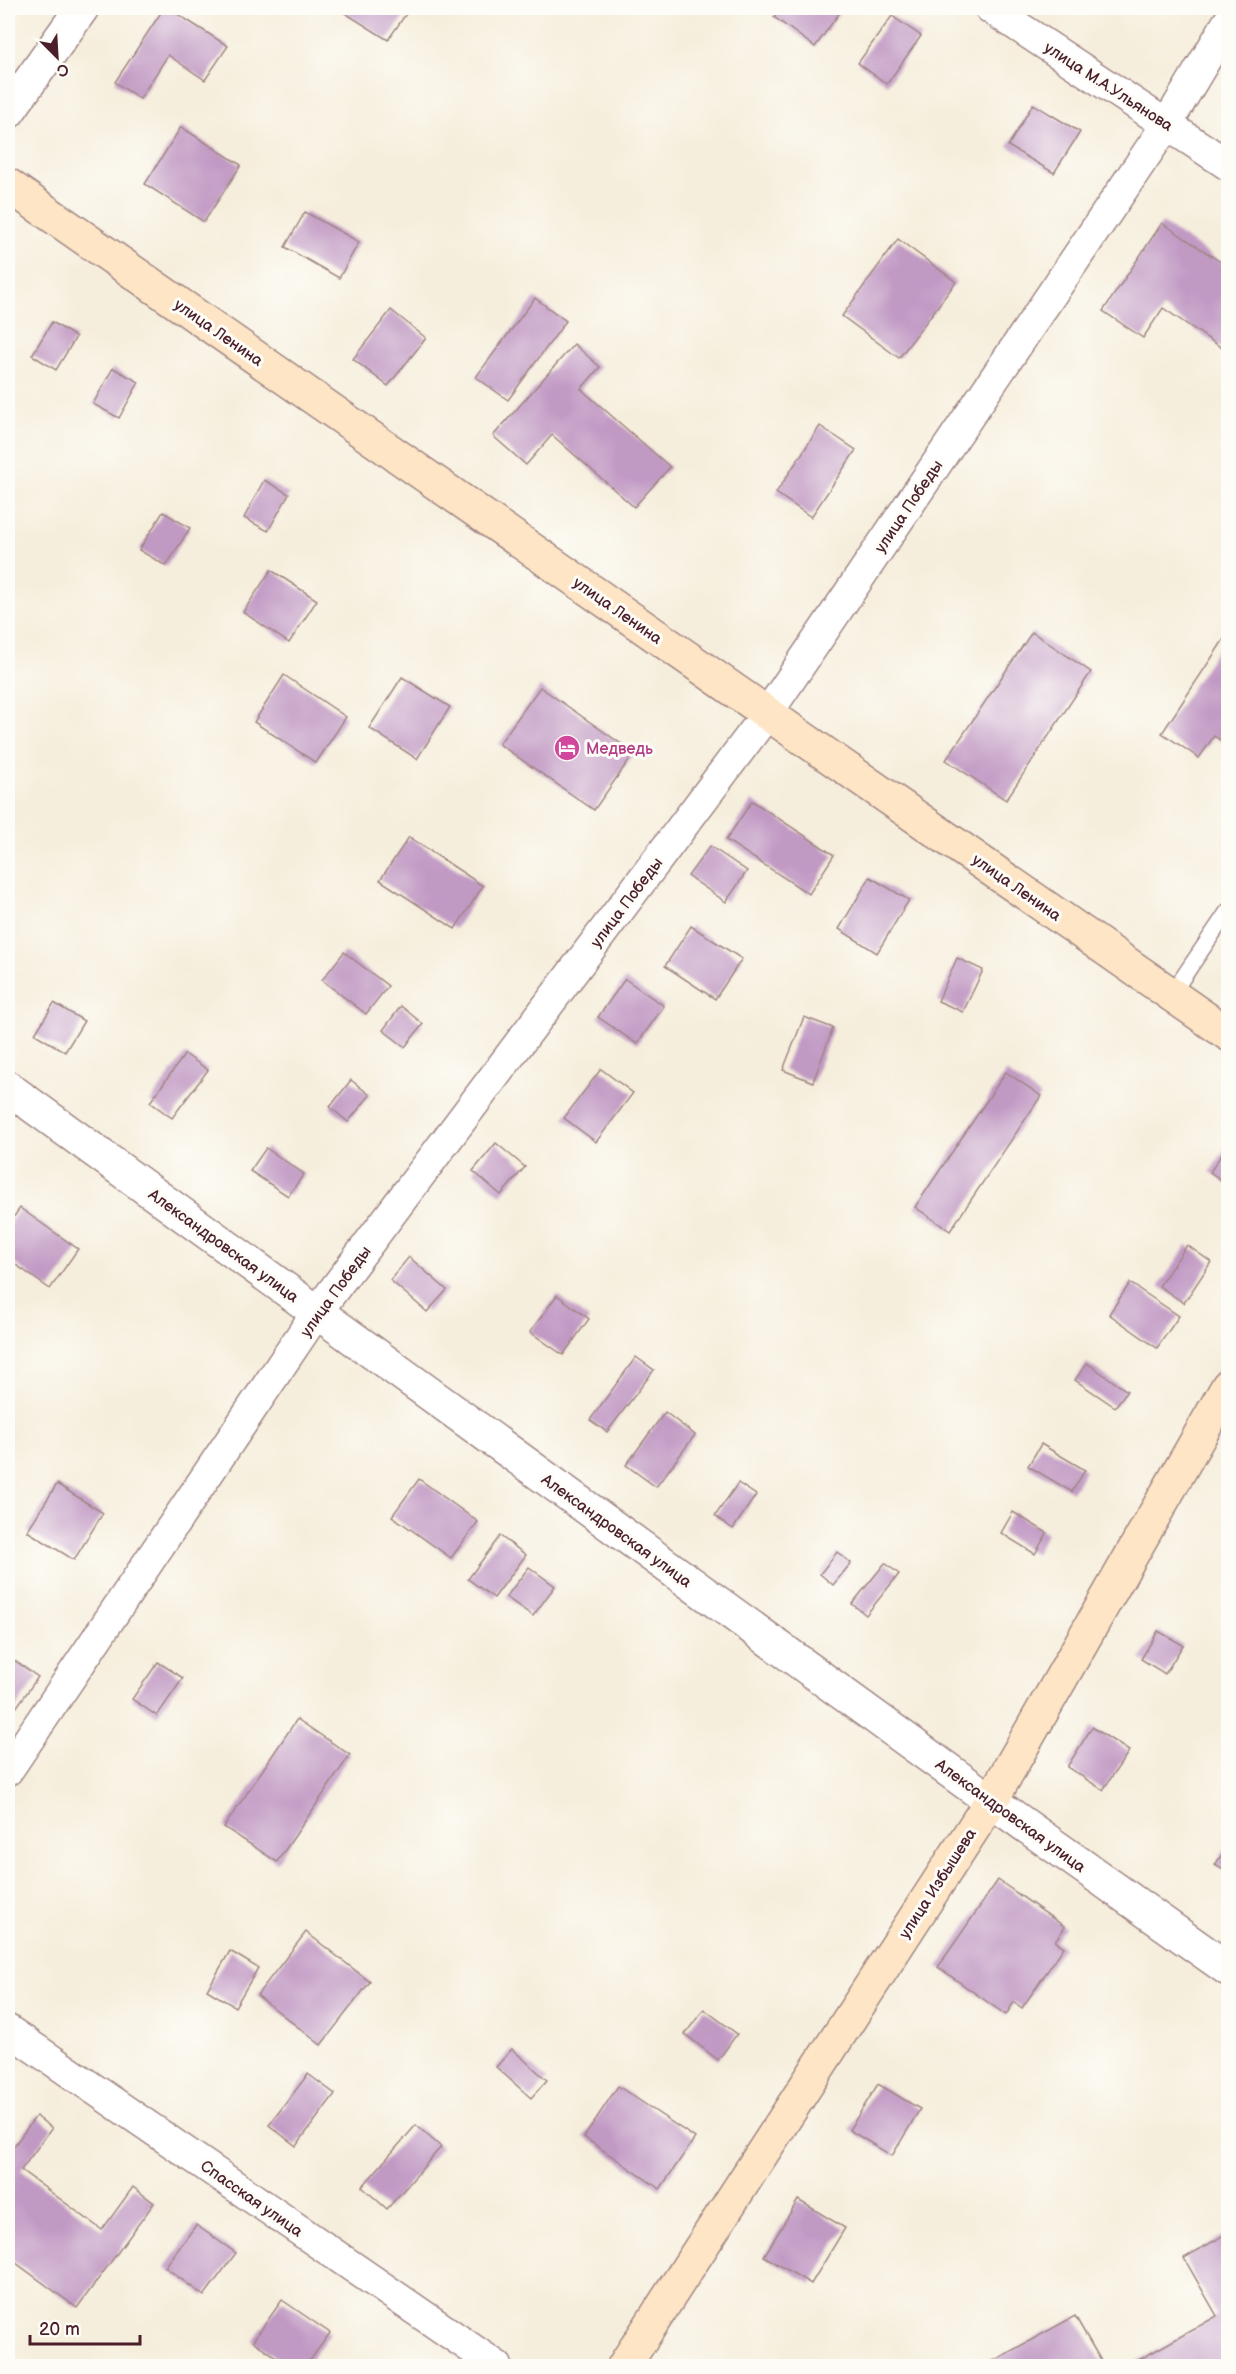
<svg xmlns="http://www.w3.org/2000/svg" width="1236" height="2374" viewBox="0 0 1236 2374" font-family="'Balsamiq Sans',sans-serif">
	<style>
		.building { fill: #c19ac4 }
		.lines { fill: none; stroke-linecap: round; stroke-linejoin: round }
		.service-casing { stroke: #a08684; stroke-width: 18 }
		.minor-casing { stroke: #a08684; stroke-width: 33 }
		.tertiary-casing { stroke: #a08684; stroke-width: 36 }
		.secondary-casing { stroke: #a08684; stroke-width: 36 }
		.service { stroke: #fff; stroke-width: 15 }
		.minor { stroke: #fff; stroke-width: 30 }
		.tertiary { stroke: #fff; stroke-width: 33 }
		.secondary { stroke: #fde5c5; stroke-width: 33 }
		.labels { text-anchor: middle; stroke-width: 6; stroke-linejoin: round; paint-order: stroke }
		.street-label { font-size: 16px; fill: #4a1f2b; stroke: #fdfcf7 }
		.hotel-label { font-size: 16px; fill: #b23c85; stroke: #fdfcf7; text-anchor: start }
	</style>
	<rect width="100%" height="100%" fill="#fdfcf7"/>
	<filter id="ink" filterUnits="userSpaceOnUse"><feTurbulence type="fractalNoise" baseFrequency=".0167" numOctaves="2"/><feDisplacementMap in="SourceGraphic" scale="12" xChannelSelector="R" yChannelSelector="G"/><feConvolveMatrix kernelMatrix="1 2 1 2 8 2 1 2 1" color-interpolation-filters="sRGB"/></filter>
	<filter id="wash" filterUnits="userSpaceOnUse"><feTurbulence type="fractalNoise" baseFrequency=".008" numOctaves="4" result="noise"/><feDisplacementMap in="SourceGraphic" scale="24" xChannelSelector="R" yChannelSelector="G"/><feGaussianBlur stdDeviation="1.35" result="paint"/><feColorMatrix in="noise" values="0 0 0 0 0 0 0 0 0 0 0 0 0 0 0 0 0 1.4 0 .05"/><feComposite in="paint" operator="in"/></filter>
	<g filter="url(#wash)">
		<rect width="100%" height="100%" fill="#f6eedc"/>
		<g id="blocks">
			<g class="building">
				<path d="M164 8H168L228 46 205 80 168 55 140 99 115 82Z"/>
				<path d="M337 8H410L388 40Z"/>
				<path d="M781 8H843L815 47 774 17Z"/>
				<path d="M892 16 921 36 887 84 858 63Z"/>
				<path d="M1033 104 1080 132 1054 173 1008 146Z"/>
				<path d="M181 127 241 165 204 222 145 184Z"/>
				<path d="M305 212 359 242 339 278 285 247Z"/>
				<path d="M1162 223 1228 267V352L1163 308 1143 338 1103 311Z"/>
				<path d="M898 239 956 282 899 358 842 316Z"/>
				<path d="M535 298 566 321 508 400 476 377Z"/>
				<path d="M391 310 426 338 388 386 353 359Z"/>
				<path d="M52 322 76 337 56 370 32 355Z"/>
				<path d="M574 344 600 367 581 389 670 467 634 507 552 435 526 465 493 436Z"/>
				<path d="M113 368 139 382 119 418 93 404Z"/>
				<path d="M820 426 856 450 811 517 776 493Z"/>
				<path d="M264 480 289 494 268 531 244 518Z"/>
				<path d="M163 512 190 528 166 566 139 550Z"/>
				<path d="M271 570 317 600 289 643 243 612Z"/>
				<path d="M1032 632 1091 672 1006 800 946 760Z"/>
				<path d="M1228 633V745L1214 736 1199 758 1162 733Z"/>
				<path d="M284 675 346 717 316 763 254 722Z"/>
				<path d="M402 677 450 707 417 759 369 728Z"/>
				<path d="M540 687 634 753 594 810 499 744Z"/>
				<path d="M752 801 834 855 809 894 726 840Z"/>
				<path d="M409 837 483 886 455 929 380 880Z"/>
				<path d="M710 846 747 871 726 902 688 876Z"/>
				<path d="M870 877 909 900 877 953 839 929Z"/>
				<path d="M691 926 742 959 715 999 665 966Z"/>
				<path d="M344 952 388 986 366 1014 322 980Z"/>
				<path d="M957 958 983 970 963 1012 938 1001Z"/>
				<path d="M625 979 664 1006 637 1044 598 1017Z"/>
				<path d="M54 1003 84 1021 65 1052 35 1034Z"/>
				<path d="M401 1006 423 1024 405 1047 383 1030Z"/>
				<path d="M804 1017 833 1028 813 1082 783 1070Z"/>
				<path d="M185 1054 208 1070 172 1118 150 1102Z"/>
				<path d="M601 1069 633 1093 596 1142 564 1118Z"/>
				<path d="M1006 1072 1041 1096 950 1231 915 1207Z"/>
				<path d="M351 1080 370 1095 348 1122 330 1107Z"/>
				<path d="M496 1143 525 1167 501 1195 473 1171Z"/>
				<path d="M1228 1144V1185L1210 1172Z"/>
				<path d="M266 1148 304 1174 288 1196 250 1171Z"/>
				<path d="M20 1208 78 1249 50 1289 8 1259V1225Z"/>
				<path d="M1187 1245 1211 1262 1184 1303 1159 1286Z"/>
				<path d="M409 1257 447 1290 427 1312 390 1280Z"/>
				<path d="M1130 1283 1179 1316 1157 1348 1109 1314Z"/>
				<path d="M557 1295 589 1319 563 1355 530 1332Z"/>
				<path d="M636 1357 654 1370 607 1432 590 1420Z"/>
				<path d="M1087 1363 1127 1391 1115 1407 1075 1380Z"/>
				<path d="M665 1412 695 1435 656 1487 626 1465Z"/>
				<path d="M1041 1444 1085 1470 1072 1492 1028 1466Z"/>
				<path d="M419 1479 478 1522 451 1558 392 1516Z"/>
				<path d="M738 1483 756 1495 733 1529 715 1516Z"/>
				<path d="M57 1484 103 1513 74 1560 27 1531Z"/>
				<path d="M1013 1512 1047 1533 1035 1554 1001 1533Z"/>
				<path d="M500 1536 526 1555 494 1598 468 1579Z"/>
				<path d="M837 1552 851 1563 833 1585 820 1574Z"/>
				<path d="M885 1563 899 1574 866 1615 852 1604Z"/>
				<path d="M529 1567 555 1586 533 1616 506 1597Z"/>
				<path d="M1158 1631 1183 1645 1165 1674 1141 1659Z"/>
				<path d="M8 1656 38 1677 16 1708 8 1702Z"/>
				<path d="M158 1662 183 1678 157 1716 132 1699Z"/>
				<path d="M297 1719 350 1755 277 1862 224 1827Z"/>
				<path d="M1092 1727 1129 1751 1103 1790 1067 1767Z"/>
				<path d="M1228 1845V1873L1215 1865Z"/>
				<path d="M998 1880 1065 1927 1055 1941 1064 1947 1022 2008 1014 2002 1006 2015 938 1967Z"/>
				<path d="M306 1932 370 1982 321 2045 257 1995Z"/>
				<path d="M230 1951 258 1968 235 2007 207 1990Z"/>
				<path d="M704 2009 737 2034 718 2060 685 2034Z"/>
				<path d="M512 2049 547 2080 531 2098 496 2067Z"/>
				<path d="M308 2074 335 2094 296 2146 269 2125Z"/>
				<path d="M878 2084 920 2109 892 2156 849 2130Z"/>
				<path d="M618 2086 695 2138 660 2189 584 2137Z"/>
				<path d="M36 2116 52 2128 21 2170 102 2230 133 2187 154 2203 77 2308 8 2257V2154Z"/>
				<path d="M416 2125 441 2147 387 2209 362 2187Z"/>
				<path d="M798 2200 845 2228 811 2284 764 2256Z"/>
				<path d="M196 2225 236 2253 204 2296 165 2267Z"/>
				<path d="M1228 2233V2366H1128L1217 2316 1184 2258Z"/>
				<path d="M282 2300 330 2333 306 2366H289L253 2341Z"/>
				<path d="M1075 2316 1104 2366H996L993 2361Z"/>
			</g>
		</g>
	</g>
	<g filter="url(#ink)">
		<use href="#blocks" fill-opacity="0" stroke="#a08684" stroke-width="1.5"/>
		<g class="lines">
			<g class="service-casing">
				<path id="service" d="M1171 995 1228 911"/>
			</g>
			<g class="minor-casing">
				<g id="minor">
					<path d="M990 8 1228 165"/>
					<path d="M8 1770 317 1312 767 714 1167 124 1228 22"/>
					<path d="M8 2030 497 2366"/>
				</g>
			</g>
			<g class="tertiary-casing">
				<g id="tertiary">
					<path d="M8 112 82 8"/>
					<path d="M8 1088 991 1801 1228 1969"/>
				</g>
			</g>
			<g class="secondary-casing">
				<g id="secondary">
					<path d="M8 185 1228 1034"/>
					<path d="M624 2366 991 1801 1228 1386"/>
				</g>
			</g>
			<use href="#service" class="service"/>
			<use href="#minor" class="minor"/>
			<use href="#tertiary" class="tertiary"/>
			<use href="#secondary" class="secondary"/>
		</g>
	</g>
	<defs>
		<g id="hotel-disc" transform="scale(1.35)"><circle r="9.5" fill="#d1479c" stroke="#fdfcf7"/><path d="M-6-4.5h1.5V1H6V5H4.5V3h-9V5H-6ZM-4 0a1.8 1.8 0 1 1 3.6 0ZM.5 0V-2.5h3Q6-2.5 6 0Z" fill="#fff"/></g>
	</defs>
	<g fill-rule="evenodd">
		<use href="#hotel-disc" x="567" y="748"/>
	</g>
	<g class="labels">
		<g class="street-label">
			<text transform="translate(1109 86) rotate(33)" y="6">улица М.А.Ульянова</text>
			<text transform="translate(219 332) rotate(35)" y="6">улица Ленина</text>
			<text transform="translate(908 506) rotate(-56)" y="6">улица Победы</text>
			<text transform="translate(618 610) rotate(35)" y="6">улица Ленина</text>
			<text transform="translate(1017 887) rotate(35)" y="6">улица Ленина</text>
			<text transform="translate(626 902) rotate(-53)" y="6">улица Победы</text>
			<text transform="translate(224 1245) rotate(36)" y="6">Александровская улица</text>
			<text transform="translate(335 1291) rotate(-54)" y="6">улица Победы</text>
			<text transform="translate(617 1530) rotate(36)" y="6">Александровская улица</text>
			<text transform="translate(1011 1815) rotate(36)" y="6">Александровская улица</text>
			<text transform="translate(937 1883) rotate(-57)" y="6">улица Избышева</text>
			<text transform="translate(252 2198) rotate(35)" y="6">Спасская улица</text>
		</g>
		<g class="hotel-label">
			<text x="586" y="754">Медведь</text>
		</g>
	</g>
	<rect width="1236" height="2374" fill="none" stroke="#fdfcf7" stroke-width="30"/>
	<g transform="translate(57 57) rotate(156)" stroke="#fdfcf7" stroke-width="4.5" paint-order="stroke">
	<path d="M0-4.5L10 22L0 15L-10 22Z" fill="#4a1f2b"/>
	<text y="-9" font-size="16" font-weight="bold" text-anchor="middle" fill="#4a1f2b">С</text>
	</g>
	<path d="M30 2335v9h110v-9" fill="none" stroke="#4a1f2b" stroke-width="3"/>
	<text x="39" y="2335" font-size="18" fill="#4a1f2b" stroke="#fdfcf7" stroke-width="4.5" paint-order="stroke">20 m</text>
</svg>
